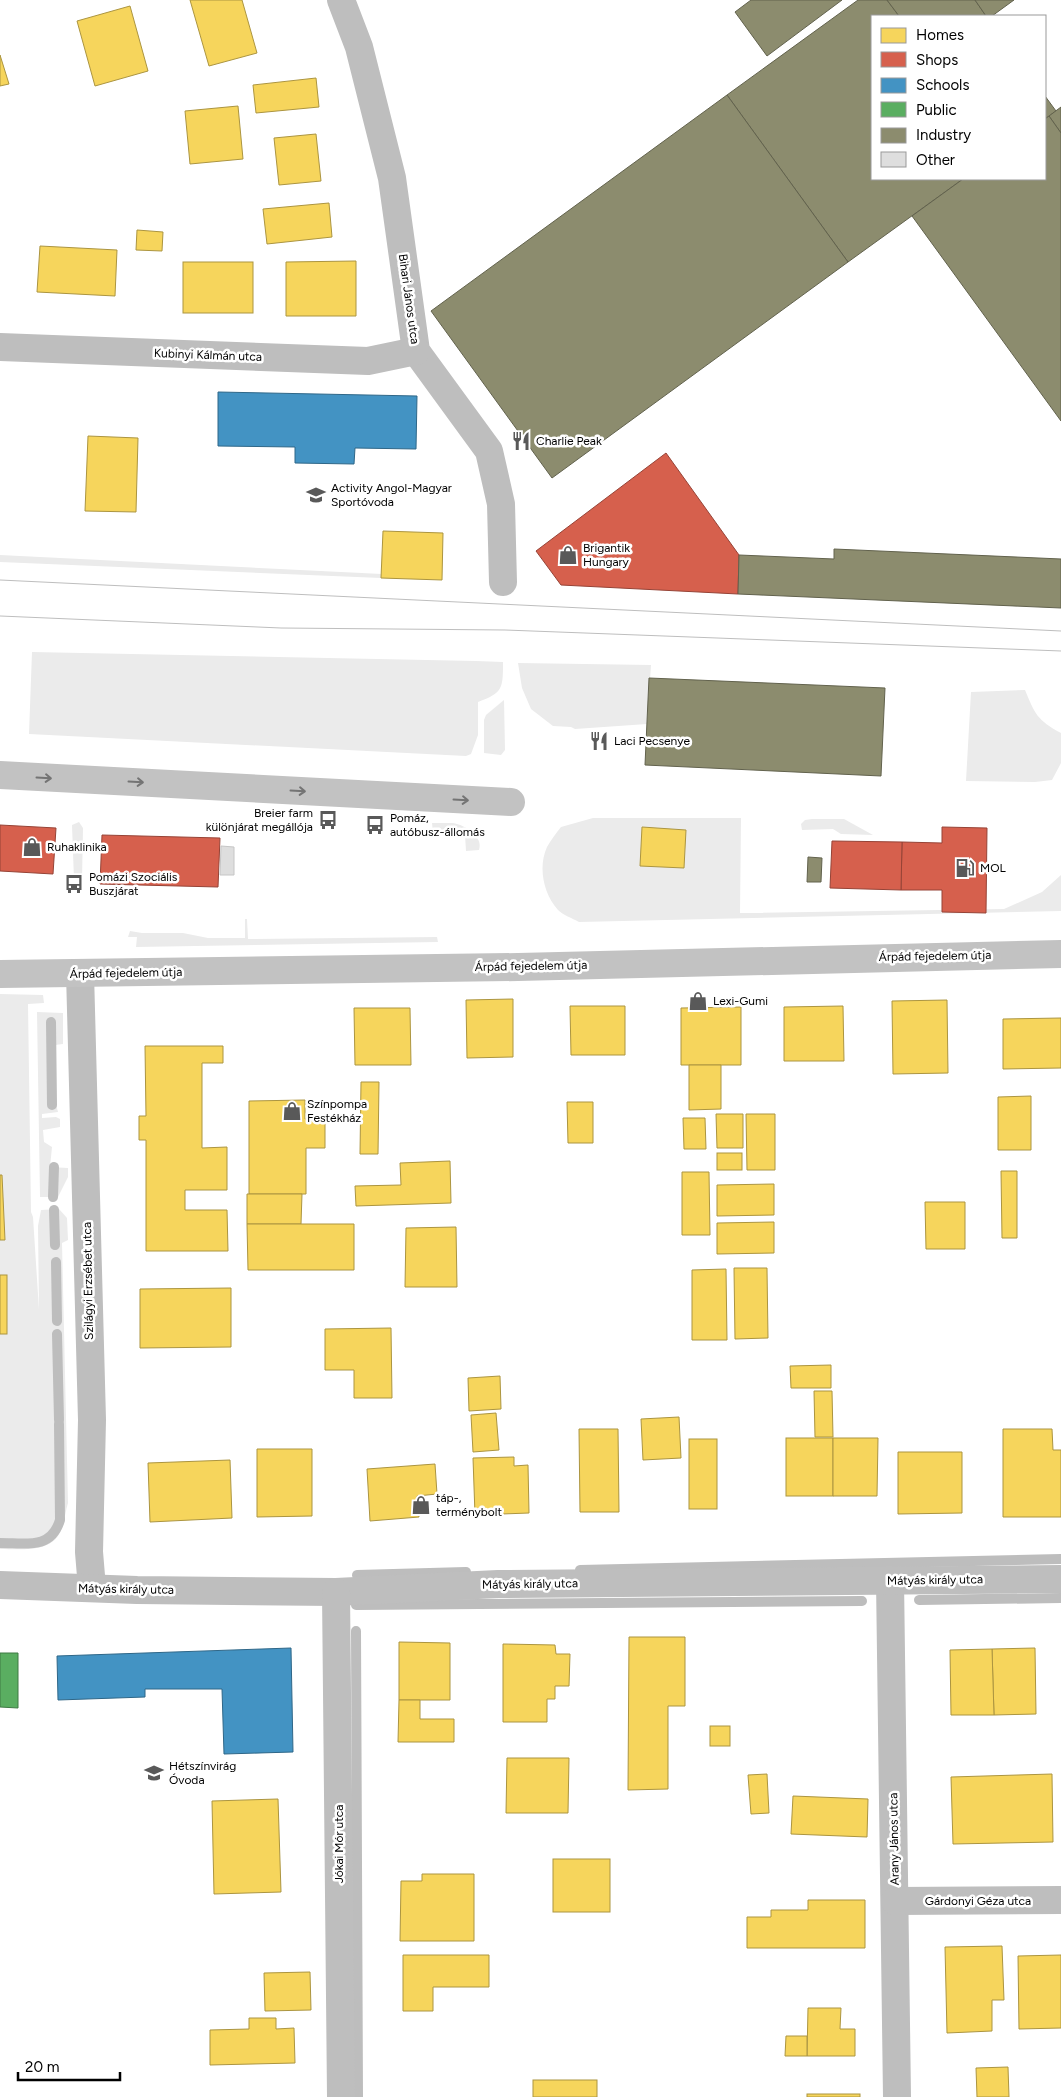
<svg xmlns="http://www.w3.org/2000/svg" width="1061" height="2097" viewBox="0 0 1061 2097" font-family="Figtree,sans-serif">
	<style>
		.green { fill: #ebebeb }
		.homes { fill: #f6d55c; stroke: #ac9540 }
		.shops { fill: #d6604d; stroke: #964336 }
		.schools { fill: #4393c3; stroke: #2f6788 }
		.public { fill: #5aae61; stroke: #3f7a44 }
		.industry { fill: #8c8c6e; stroke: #62624d }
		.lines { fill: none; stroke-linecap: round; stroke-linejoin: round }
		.stream { stroke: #bdbdbd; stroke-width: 10 }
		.building { fill: #dedede; stroke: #c6c6c6 }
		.street { stroke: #bebebe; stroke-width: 28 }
		.secondary { stroke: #c2c2c2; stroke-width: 28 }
		.tram { stroke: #bebebe; stroke-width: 1 }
		.oneway { stroke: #747474 }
		.labels { text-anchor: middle; stroke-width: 5; stroke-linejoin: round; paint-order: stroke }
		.street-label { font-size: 12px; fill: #000; stroke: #fff }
		.poi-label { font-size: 12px; fill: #000; stroke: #fff; text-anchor: start }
	</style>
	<rect width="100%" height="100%" fill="#fff"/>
	<g class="green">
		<path d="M0 555 382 574 381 578 0 562Z"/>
		<path d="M32 652 476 661 503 662C503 688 503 693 478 702V735L471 754 466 756 29 734Z"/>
		<path d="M518 663 651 665 647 724 575 729 571 727 553 726 531 709 522 688Z"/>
		<path d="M1025 690C1035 714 1037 720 1061 733V763L1052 780 1035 782 966 781 971 692Z"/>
		<path d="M504 700 505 750 501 755 484 753V720L486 715Z"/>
		<path d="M593 818H741L740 913 1004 909 1042 892 1061 875V911L579 922C572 918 563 915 558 910 543 893 538 867 547 847 551 840 556 833 561 827Z"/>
		<path d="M812 819H844L873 835 841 834 833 829 802 830 801 824 805 820Z"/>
		<path d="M79 822 83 828 82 880H74L72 825Z"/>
		<path d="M432 823C439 823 447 823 453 823 465 825 484 837 479 850L466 851 465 835 433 833Z"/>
		<path d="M245 919H247L248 939 437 937 438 942 136 947 137 937H128L130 931 142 933H183L208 938H245Z"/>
		<path d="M0 994 43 995 44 1003 28 1004 31 1212 33 1217 39 1310 38 1226 41 1210 59 1209 67 1218 68 1240 62 1243 68 1503C65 1513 64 1525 59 1534 49 1553 18 1549 0 1549Z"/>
		<path d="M37 1012 63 1013V1044L55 1045 56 1104 58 1112 42 1114V1118L56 1117 60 1119V1127L43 1130 44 1142 52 1147 50 1167 68 1168V1177L58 1197H40Z"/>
	</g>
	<g class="homes">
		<path d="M190 0H242L257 53 209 66Z"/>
		<path d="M130 6 148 71 95 86 77 21Z"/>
		<path d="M0 55 9 84 0 86Z"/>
		<path d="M316 78 319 107 256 113 253 85Z"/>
		<path d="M238 106 243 159 190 164 185 111Z"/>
		<path d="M316 134 321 181 279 185 274 138Z"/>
		<path d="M329 203 332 237 267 244 263 209Z"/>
		<path d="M137 230 163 232 162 251 136 250Z"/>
		<path d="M40 246 117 250 115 296 37 292Z"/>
		<path d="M356 261V316H286V262Z"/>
		<rect x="183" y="262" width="70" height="51"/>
		<path d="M88 436 138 438 136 512 85 511Z"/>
		<path d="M383 531 443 533 442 580 381 578Z"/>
		<path d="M642 827 686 830 684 868 640 866Z"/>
		<path d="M513 999V1057L467 1058 466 1000Z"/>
		<path d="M947 1000 948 1073 893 1074 892 1001Z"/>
		<path d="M570 1006H625V1055H571Z"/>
		<path d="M843 1006 844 1061H784V1007Z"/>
		<path d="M741 1007V1065H681V1008Z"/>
		<path d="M354 1008H410L411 1065H355Z"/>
		<path d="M1061 1018V1068L1003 1069V1019Z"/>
		<path d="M145 1046H223V1063H202V1148L227 1147V1190H185V1210H227L228 1251H146V1140H139V1116H146Z"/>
		<path d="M689 1065H721V1109L689 1110Z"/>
		<path d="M361 1082H379L378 1154H360Z"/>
		<path d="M1031 1096V1150H998V1097Z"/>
		<path d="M305 1100V1119H325V1148H306V1194H249V1101Z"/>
		<path d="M567 1102H593V1143H568Z"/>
		<path d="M716 1114H743V1148H717Z"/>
		<path d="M746 1114H775V1170H747Z"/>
		<path d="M683 1118H705L706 1149H684Z"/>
		<rect x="717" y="1153" width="25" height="17"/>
		<path d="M450 1161 451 1203 356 1206 355 1186 401 1185 400 1163Z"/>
		<path d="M1001 1171H1017V1238H1002Z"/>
		<path d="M682 1172H709L710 1235H682Z"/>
		<path d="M0 1175H2L5 1240H0Z"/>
		<path d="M774 1184V1215L717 1216V1185Z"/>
		<path d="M247 1194H302L301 1224H247Z"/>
		<path d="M925 1202H965V1249H926Z"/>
		<path d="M774 1222V1253L717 1254V1223Z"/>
		<path d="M247 1224H354V1270H248Z"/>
		<path d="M456 1227 457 1287H405L406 1228Z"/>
		<path d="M734 1268H767L768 1338 735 1339Z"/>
		<path d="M726 1269 727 1340H692V1270Z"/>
		<rect x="0" y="1275" width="7" height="59"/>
		<path d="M231 1288V1347L140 1348V1289Z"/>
		<path d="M391 1328 392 1398H354V1370H325V1329Z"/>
		<path d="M831 1365V1388H791L790 1366Z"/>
		<path d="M500 1376 501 1409 469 1411 468 1378Z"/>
		<path d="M814 1391H832L833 1437H815Z"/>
		<path d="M496 1413 499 1450 473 1452 471 1415Z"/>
		<path d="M679 1417 681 1458 643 1460 641 1419Z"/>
		<path d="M579 1429H618L619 1512H580Z"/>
		<path d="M1003 1429H1052L1053 1450H1061V1517H1003Z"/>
		<rect x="786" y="1438" width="47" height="58"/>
		<path d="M833 1438H878L877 1496H833Z"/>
		<rect x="689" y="1439" width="28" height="70"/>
		<path d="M257 1449H312V1516L257 1517Z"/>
		<path d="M898 1452H962V1513L898 1514Z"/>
		<path d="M514 1457V1466L528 1465 529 1513 475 1515 473 1458Z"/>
		<path d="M230 1460 232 1518 150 1522 148 1463Z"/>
		<path d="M435 1464 437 1494 417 1496 419 1517 370 1521 367 1469Z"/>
		<path d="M629 1637H685V1706H668V1789L628 1790Z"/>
		<path d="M399 1642 450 1643V1700H399Z"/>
		<path d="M503 1644 555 1645 556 1654H570L569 1686H555V1699H547V1722H503Z"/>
		<path d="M1035 1648 1036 1714 994 1715 992 1649Z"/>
		<path d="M992 1649 994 1715H951L950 1650Z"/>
		<path d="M399 1700H420V1719H454V1742H398Z"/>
		<rect x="710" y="1726" width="20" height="20"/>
		<path d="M507 1758H569L568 1813H506Z"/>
		<path d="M767 1774 769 1813 751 1814 748 1775Z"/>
		<path d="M1052 1774 1053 1842 953 1844 951 1777Z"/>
		<path d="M793 1796 868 1799 867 1837 791 1834Z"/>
		<path d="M278 1799 281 1892 214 1894 212 1801Z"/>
		<rect x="553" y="1859" width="57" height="53"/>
		<path d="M422 1874H474V1941H400L401 1881H422Z"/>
		<path d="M808 1900H865V1948H747V1917H771V1910H808Z"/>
		<path d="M1002 1946 1004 2000H992V2031L947 2033 945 1947Z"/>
		<path d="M403 1955H489V1987H433V2011H403Z"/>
		<path d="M1061 1955V2028L1019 2029 1018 1956Z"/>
		<path d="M310 1972 311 2010 265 2011 264 1973Z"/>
		<path d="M808 2008H841L840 2029H855V2056H807Z"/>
		<path d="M249 2018H276V2029L294 2028 295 2063 210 2065V2030L249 2029Z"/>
		<path d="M786 2036H807V2056H785Z"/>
		<path d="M1008 2067 1009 2097H977L976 2068Z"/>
		<rect x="533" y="2080" width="64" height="17"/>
		<rect x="807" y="2094" width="53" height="3"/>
	</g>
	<g class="shops">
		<path d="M666 453 739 555 738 594 561 585 536 551Z"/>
		<path d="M0 825 56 828 53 874 0 871Z"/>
		<path d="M942 827 987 828 986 913 942 912V890H901L902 842 942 843Z"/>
		<path d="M102 835 220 838 218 887 100 884Z"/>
		<path d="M832 841 902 842 901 890 830 888Z"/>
	</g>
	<g class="schools">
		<path d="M218 392 417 396 416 449 355 448 354 464 295 463V447L218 446Z"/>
		<path d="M291 1648 293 1752 224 1754 222 1689H145V1697L58 1700 57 1656Z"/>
	</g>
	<path class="public" d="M0 1653H18V1708L0 1707Z"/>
	<g class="industry">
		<path d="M751 0H842L767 56 735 12Z"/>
		<path d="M858 0H887L899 16H872V179H963L848 262 727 95Z"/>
		<path d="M887 0H975L986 16H899Z"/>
		<path d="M975 0H1014L992 16H986Z"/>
		<path d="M727 95 848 262 552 478 431 311Z"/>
		<path d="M1045 96 1056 111 1045 119Z"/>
		<path d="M1061 107V133L1049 116Z"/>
		<path d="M1049 116 1061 133V421L912 216 963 179H1045V119Z"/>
		<path d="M834 549 1061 559V608L738 594 739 555 834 559Z"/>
		<path d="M649 678 885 688 881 776 645 765Z"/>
		<path d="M808 857 822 858 821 882H807Z"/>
	</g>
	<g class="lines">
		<g class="stream">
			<path d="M51 1022 52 1105"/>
			<path d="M53 1197 54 1167"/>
			<path d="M54 1210 55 1245"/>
			<path d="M56 1262 57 1321"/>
			<path d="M57 1334 59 1420"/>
			<path d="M0 1543C26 1543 51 1550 60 1520L59 1424"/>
			<path d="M580 1570 1061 1559"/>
			<path d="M357 1575 466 1572"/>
			<path d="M919 1600 1061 1598"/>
			<path d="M356 1605 862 1601"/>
			<path d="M356 1631 358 2097"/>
		</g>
	</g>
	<path class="building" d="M221 846 234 847V875H220Z"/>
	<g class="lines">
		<g class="street">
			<path d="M341 0 359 47 392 178 416 351 489 451 501 504 503 582"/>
			<path d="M0 347 368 361 416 351"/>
			<path d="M80 973 92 1420 89 1552 92 1588"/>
			<path d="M890 1580 897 2097"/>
			<path d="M0 1585 137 1590 336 1592 498 1584 1061 1579"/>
			<path d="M336 1592 341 2097"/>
			<path d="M895 1901 1061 1900"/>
		</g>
		<g class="secondary">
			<path d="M0 775 511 802"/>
			<path d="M0 974 518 967 1061 954"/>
		</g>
		<g class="tram">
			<path d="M0 580 1061 631"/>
			<path d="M0 616 281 628 505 630 1061 651"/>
		</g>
	</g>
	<defs><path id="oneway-shaft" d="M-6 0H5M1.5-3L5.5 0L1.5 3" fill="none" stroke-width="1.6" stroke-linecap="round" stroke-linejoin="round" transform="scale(1.25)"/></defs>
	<g class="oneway">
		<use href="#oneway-shaft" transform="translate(44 778) rotate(3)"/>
		<use href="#oneway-shaft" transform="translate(136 782) rotate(3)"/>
		<use href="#oneway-shaft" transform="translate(298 791) rotate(3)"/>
		<use href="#oneway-shaft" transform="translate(461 800) rotate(3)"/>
	</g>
	<defs>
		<g id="restaurant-bare" transform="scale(1.5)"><path d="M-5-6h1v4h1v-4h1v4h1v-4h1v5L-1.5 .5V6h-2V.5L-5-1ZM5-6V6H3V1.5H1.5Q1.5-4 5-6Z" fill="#595959" stroke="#fff" stroke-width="2.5" paint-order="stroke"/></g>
		<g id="school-bare" transform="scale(1.5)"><path d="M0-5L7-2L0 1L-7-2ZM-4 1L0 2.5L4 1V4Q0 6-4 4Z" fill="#595959" stroke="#fff" stroke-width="2.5" paint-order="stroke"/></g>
		<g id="shop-bare" transform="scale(1.5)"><path d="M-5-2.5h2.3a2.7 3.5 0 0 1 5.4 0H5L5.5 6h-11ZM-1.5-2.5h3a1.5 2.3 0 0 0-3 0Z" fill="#595959" stroke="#fff" stroke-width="2.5" paint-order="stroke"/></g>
		<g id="bus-bare" transform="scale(1.5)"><path d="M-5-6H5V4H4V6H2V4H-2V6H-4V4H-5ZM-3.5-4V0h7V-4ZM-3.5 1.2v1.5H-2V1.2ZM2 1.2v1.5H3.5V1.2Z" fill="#595959" stroke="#fff" stroke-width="2.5" paint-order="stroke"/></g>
		<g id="fuel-bare" transform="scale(1.5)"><path d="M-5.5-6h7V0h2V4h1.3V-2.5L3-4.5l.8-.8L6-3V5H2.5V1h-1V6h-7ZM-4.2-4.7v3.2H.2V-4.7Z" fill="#595959" stroke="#fff" stroke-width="2.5" paint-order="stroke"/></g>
	</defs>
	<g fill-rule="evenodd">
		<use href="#restaurant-bare" x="521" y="441"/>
		<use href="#school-bare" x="316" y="495"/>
		<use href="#shop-bare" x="568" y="555"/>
		<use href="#restaurant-bare" x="599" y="741"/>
		<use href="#bus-bare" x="328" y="820"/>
		<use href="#bus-bare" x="375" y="825"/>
		<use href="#shop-bare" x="32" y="847"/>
		<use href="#fuel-bare" x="965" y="868"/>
		<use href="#bus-bare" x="74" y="884"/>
		<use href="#shop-bare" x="698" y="1001"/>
		<use href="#shop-bare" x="292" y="1111"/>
		<use href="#shop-bare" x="421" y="1505"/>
		<use href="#school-bare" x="154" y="1773"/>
	</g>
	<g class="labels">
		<g class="street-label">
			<text transform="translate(409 299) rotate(82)" y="4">Bihari János utca</text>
			<text transform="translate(208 355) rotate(2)" y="4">Kubinyi Kálmán utca</text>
			<text transform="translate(935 956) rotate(-1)" y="4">Árpád fejedelem útja</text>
			<text transform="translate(531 966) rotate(-1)" y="4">Árpád fejedelem útja</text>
			<text transform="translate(126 973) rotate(-1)" y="4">Árpád fejedelem útja</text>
			<text transform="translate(88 1281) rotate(-91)" y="4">Szilágyi Erzsébet utca</text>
			<text transform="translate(935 1580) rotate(-1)" y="4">Mátyás király utca</text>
			<text transform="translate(530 1584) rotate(-1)" y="4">Mátyás király utca</text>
			<text transform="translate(126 1589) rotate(1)" y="4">Mátyás király utca</text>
			<text transform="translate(894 1839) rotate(-91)" y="4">Arany János utca</text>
			<text transform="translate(339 1844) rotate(-90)" y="4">Jókai Mór utca</text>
			<text x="978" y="1905">Gárdonyi Géza utca</text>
		</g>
		<g class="poi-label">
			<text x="536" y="445">Charlie Peak</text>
			<text x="331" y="492">Activity Angol-Magyar<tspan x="331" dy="14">Sportóvoda</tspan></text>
			<text x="583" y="552">Brigantik<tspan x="583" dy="14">Hungary</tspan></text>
			<text x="614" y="745">Laci Pecsenye</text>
			<text x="313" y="817" text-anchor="end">Breier farm<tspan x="313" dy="14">különjárat megállója</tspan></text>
			<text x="390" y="822">Pomáz,<tspan x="390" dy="14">autóbusz-állomás</tspan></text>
			<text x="47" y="851">Ruhaklinika</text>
			<text x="980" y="872">MOL</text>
			<text x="89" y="881">Pomázi Szociális<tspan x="89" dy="14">Buszjárat</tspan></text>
			<text x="713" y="1005">Lexi-Gumi</text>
			<text x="307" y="1108">Színpompa<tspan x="307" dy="14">Festékház</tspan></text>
			<text x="436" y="1502">táp-,<tspan x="436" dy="14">terménybolt</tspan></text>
			<text x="169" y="1770">Hétszínvirág<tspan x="169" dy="14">Óvoda</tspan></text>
		</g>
	</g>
	<rect x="871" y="15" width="175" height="165" fill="#ffffff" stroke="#999999"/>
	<rect x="881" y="28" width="25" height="15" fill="#f6d55c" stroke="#999999"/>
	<text x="916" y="40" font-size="15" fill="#000000">Homes</text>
	<rect x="881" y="52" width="25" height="15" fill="#d6604d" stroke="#999999"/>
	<text x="916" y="65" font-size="15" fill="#000000">Shops</text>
	<rect x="881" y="78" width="25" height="15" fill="#4393c3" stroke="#999999"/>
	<text x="916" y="90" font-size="15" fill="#000000">Schools</text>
	<rect x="881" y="102" width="25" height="15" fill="#5aae61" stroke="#999999"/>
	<text x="916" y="115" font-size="15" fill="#000000">Public</text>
	<rect x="881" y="128" width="25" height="15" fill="#8c8c6e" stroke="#999999"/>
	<text x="916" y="140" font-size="15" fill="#000000">Industry</text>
	<rect x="881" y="152" width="25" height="15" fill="#dedede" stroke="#999999"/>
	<text x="916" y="165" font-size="15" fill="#000000">Other</text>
	<path d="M18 2072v8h102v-8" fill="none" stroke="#000000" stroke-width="2.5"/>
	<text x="25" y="2072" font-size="15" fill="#000000" stroke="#ffffff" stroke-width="4" paint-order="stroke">20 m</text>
</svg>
